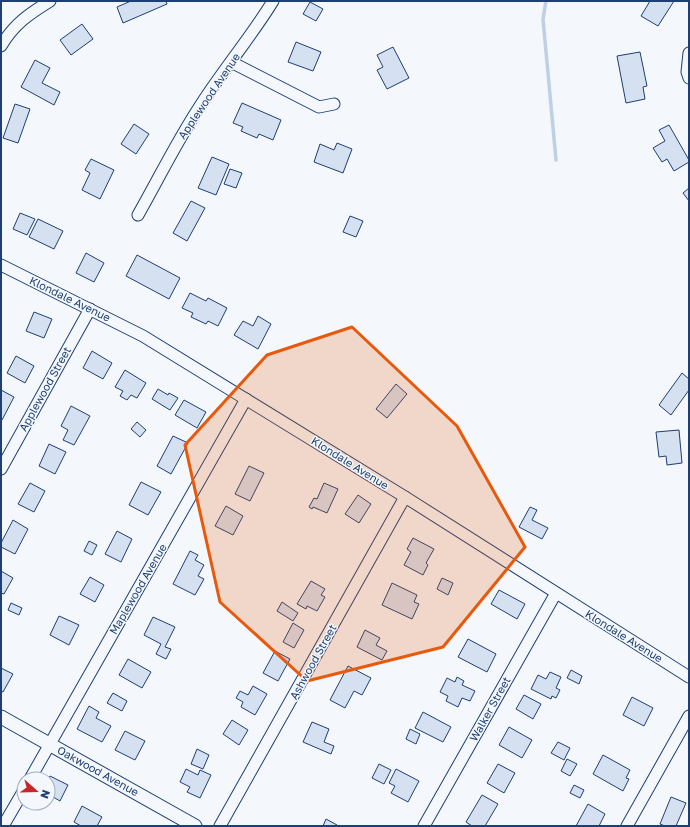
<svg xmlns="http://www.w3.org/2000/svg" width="690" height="827" viewBox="0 0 690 827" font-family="'Golos Text',sans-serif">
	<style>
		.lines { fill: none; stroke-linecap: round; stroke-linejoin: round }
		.stream { stroke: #bed0e5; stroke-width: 3.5 }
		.building { fill: #d5e0f0; stroke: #1d3f73 }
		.minor-casing { stroke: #1d3f73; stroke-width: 13 }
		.tertiary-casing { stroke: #1d3f73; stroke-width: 15 }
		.minor { stroke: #f4f7fb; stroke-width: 11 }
		.tertiary { stroke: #f4f7fb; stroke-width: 13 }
		.marked { fill: #e8590c; fill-opacity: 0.2; stroke: #e8590c; stroke-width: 3; stroke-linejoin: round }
		.labels { text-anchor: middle; stroke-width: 3; stroke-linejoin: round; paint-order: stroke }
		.street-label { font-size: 11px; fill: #1d3f73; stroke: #f4f7fb }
	</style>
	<rect width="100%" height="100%" fill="#f4f7fb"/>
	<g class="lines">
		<path class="stream" d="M546 1 543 19 556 160"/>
	</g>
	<g class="building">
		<path d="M131 1H166L167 4 123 23 117 7Z"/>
		<path d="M650 1H674L658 26 641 16Z"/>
		<path d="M310 2 323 9 316 21 303 14Z"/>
		<path d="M82 24 93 39 71 55 60 40Z"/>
		<path d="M296 42 321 52 313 71 288 62Z"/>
		<path d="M393 47 409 78 387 89 377 70 383 67 377 55Z"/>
		<path d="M640 52 647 86 643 87 645 99 626 103 617 56Z"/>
		<path d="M35 60 50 68 42 83 60 92 54 105 21 87Z"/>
		<path d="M242 103 281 120 273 140 259 134 257 138 241 131 243 127 233 123Z"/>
		<path d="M15 104 30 109 18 143 3 138Z"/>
		<path d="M134 124 149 134 136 154 121 144Z"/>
		<path d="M669 125 689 160V162L674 171 667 159 662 162 653 148 665 141 659 130Z"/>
		<path d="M337 143 352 149 343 173 314 162 320 144 334 150Z"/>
		<path d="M212 157 229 164 216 195 198 188Z"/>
		<path d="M91 159 114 170 100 199 82 190 90 173 85 170Z"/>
		<path d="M230 169 242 173 236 188 224 184Z"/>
		<path d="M689 188V201L683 193Z"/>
		<path d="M191 201 205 208 187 241 173 233Z"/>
		<path d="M20 213 35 219 27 235 13 229Z"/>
		<path d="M350 216 363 221 356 237 343 232Z"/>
		<path d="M38 219 63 231 54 249 29 237Z"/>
		<path d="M86 253 104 263 94 282 76 273Z"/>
		<path d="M137 255 180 278 169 299 126 276Z"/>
		<path d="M190 293 206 301 208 298 227 308 218 326 208 321 206 324 191 317 193 313 182 308Z"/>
		<path d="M34 312 52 319 44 338 26 331Z"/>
		<path d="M258 316 271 324 258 349 234 335 243 321 253 326Z"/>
		<path d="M92 351 112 363 103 379 83 368Z"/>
		<path d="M16 356 34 366 25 383 7 373Z"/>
		<path d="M125 370 146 383 137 398 131 395 127 400 120 396 123 391 115 387Z"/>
		<path d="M682 373 689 379V390L671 415 659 405Z"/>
		<path d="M396 384 407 394 387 418 376 409Z"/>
		<path d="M158 389 168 395 169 393 178 398 170 410 152 399Z"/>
		<path d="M1 390 14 397 2 420 1 419Z"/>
		<path d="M184 400 206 412 197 428 175 415Z"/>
		<path d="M71 406 90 416 74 445 63 440 68 430 61 426Z"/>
		<path d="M137 422 146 430 140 437 131 429Z"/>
		<path d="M679 430 682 463 667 465 666 456 659 457 656 432Z"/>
		<path d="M173 436 188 443 171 474 157 466Z"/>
		<path d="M49 444 66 452 55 474 39 466Z"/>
		<path d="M249 466 264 473 250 501 235 494Z"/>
		<path d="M141 482 161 492 148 515 129 505Z"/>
		<path d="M30 483 45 491 34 512 18 504Z"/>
		<path d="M324 483 338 489 327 513 313 507 312 509 309 507 314 498 317 499Z"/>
		<path d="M358 495 371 504 359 523 345 514Z"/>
		<path d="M226 506 243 516 233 535 215 526Z"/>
		<path d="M530 507 537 510 532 520 548 528 542 539 519 527Z"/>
		<path d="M13 520 28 529 15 554 1 547V543Z"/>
		<path d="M117 531 132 539 121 562 105 554Z"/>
		<path d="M413 538 434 549 426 563 428 565 423 575 404 565 411 552 407 549Z"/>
		<path d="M89 541 97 545 92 555 84 551Z"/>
		<path d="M190 551 198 555 195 560 204 565 198 576 204 579 195 595 173 584Z"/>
		<path d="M1 571 13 578 4 594 1 593Z"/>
		<path d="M90 577 104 585 95 602 80 594Z"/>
		<path d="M442 578 453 583 448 595 437 589Z"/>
		<path d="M311 581 325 589 321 595 325 597 317 611 307 606 306 609 297 604Z"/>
		<path d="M392 583 417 595 414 602 419 604 412 619 382 605Z"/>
		<path d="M499 590 525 604 517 619 491 604Z"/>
		<path d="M282 602 298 613 293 621 277 611Z"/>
		<path d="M11 603 22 608 19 615 8 610Z"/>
		<path d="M59 616 79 625 69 645 50 635Z"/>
		<path d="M153 617 175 627 165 647 171 649 166 659 156 654 161 644 144 635Z"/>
		<path d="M293 623 304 630 294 648 283 642Z"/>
		<path d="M365 630 380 638 376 645 387 651 382 660 357 647Z"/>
		<path d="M468 639 496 654 487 672 458 657Z"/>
		<path d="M275 651 290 659 278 681 263 673Z"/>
		<path d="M128 659 151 672 142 688 119 675Z"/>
		<path d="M348 666 371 678 362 695 354 691 345 708 330 700Z"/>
		<path d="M1 668 13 674 3 692 1 691Z"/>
		<path d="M571 670 582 676 579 684 567 678Z"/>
		<path d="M550 672 561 677 556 688 560 690 556 698 552 696 551 699 531 689 538 675 546 679Z"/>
		<path d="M457 677 464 681 462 685 475 691 470 701 462 698 458 707 446 701 448 696 440 692 447 678 455 682Z"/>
		<path d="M253 686 267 694 255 715 241 707 243 702 236 698 240 691 248 695Z"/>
		<path d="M113 693 127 701 122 711 107 703Z"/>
		<path d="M524 695 541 704 533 719 516 709Z"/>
		<path d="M632 697 653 708 644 726 623 715Z"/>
		<path d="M89 706 99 712 96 718 111 726 102 742 77 729Z"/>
		<path d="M423 712 451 727 443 742 415 728Z"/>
		<path d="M232 720 248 730 239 745 223 734Z"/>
		<path d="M312 722 329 729 324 742 334 746 331 754 303 742Z"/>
		<path d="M509 727 532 740 522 758 499 745Z"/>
		<path d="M410 729 420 734 416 744 406 739Z"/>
		<path d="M125 731 145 741 135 760 115 750Z"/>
		<path d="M558 742 570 748 564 760 551 753Z"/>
		<path d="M197 749 209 755 203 769 191 764Z"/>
		<path d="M603 755 630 770 626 778 629 779 623 791 593 774Z"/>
		<path d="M567 759 577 764 570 776 561 771Z"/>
		<path d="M379 764 391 770 384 784 372 778Z"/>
		<path d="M498 764 515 773 504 793 487 783Z"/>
		<path d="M186 769 198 775 200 770 211 775 200 798 187 792 190 787 180 782Z"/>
		<path d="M396 769 419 781 408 802 391 793 395 786 389 783Z"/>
		<path d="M50 776 68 785 60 801 48 794V781Z"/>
		<path d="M574 785 584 790 580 798 570 793Z"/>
		<path d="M482 795 498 804 485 826H472L466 822Z"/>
		<path d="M671 797 686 803 676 826H665L660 824Z"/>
		<path d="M588 804 605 814 599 826H576Z"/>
		<path d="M82 806 102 817 97 826H81L74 822Z"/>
		<path d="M326 819 337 825V826H323Z"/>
	</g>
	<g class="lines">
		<g class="minor-casing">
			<g id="minor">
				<path d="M1 46C14 24 29 14 50 1"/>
				<path d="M689 53 687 72 689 78"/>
				<path d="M231 62 319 107 334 104"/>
				<path d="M138 215C159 178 177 141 200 106 223 70 251 37 273 1"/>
				<path d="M1 265 143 336 405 497 689 677"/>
				<path d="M1 469 90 309"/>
				<path d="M30 779 246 399"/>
				<path d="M3 826 24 790"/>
				<path d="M220 826 405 497"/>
				<path d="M424 826 556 593"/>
				<path d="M627 826 689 716"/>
			</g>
		</g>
		<g class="tertiary-casing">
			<path id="tertiary" d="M1 717 195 826"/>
		</g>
		<use href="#minor" class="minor"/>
		<use href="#tertiary" class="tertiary"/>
	</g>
	<path class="marked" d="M352 327 457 426 525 547 443 647 307 681 220 602 185 445 267 355Z"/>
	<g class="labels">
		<g class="street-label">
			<text transform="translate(209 96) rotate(-56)" y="4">Applewood Avenue</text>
			<text transform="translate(70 299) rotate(26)" y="4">Klondale Avenue</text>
			<text transform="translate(45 389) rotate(-61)" y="4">Applewood Street</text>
			<text transform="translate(350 463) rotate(32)" y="4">Klondale Avenue</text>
			<text transform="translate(138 589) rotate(-60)" y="4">Maplewood Avenue</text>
			<text transform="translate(624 636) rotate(32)" y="4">Klondale Avenue</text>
			<text transform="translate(313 662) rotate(-61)" y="4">Ashwood Street</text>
			<text transform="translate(490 709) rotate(-61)" y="4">Walker Street</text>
			<text transform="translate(98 771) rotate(29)" y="4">Oakwood Avenue</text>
		</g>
	</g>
	<rect width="690" height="827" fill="none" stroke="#1d3f73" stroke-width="4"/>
	<g transform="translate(36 791) rotate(110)"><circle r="19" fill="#f4f7fb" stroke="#9eadc5"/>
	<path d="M0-3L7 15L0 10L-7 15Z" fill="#c62828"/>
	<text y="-6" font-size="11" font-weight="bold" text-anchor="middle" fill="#1d3f73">N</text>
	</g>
</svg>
